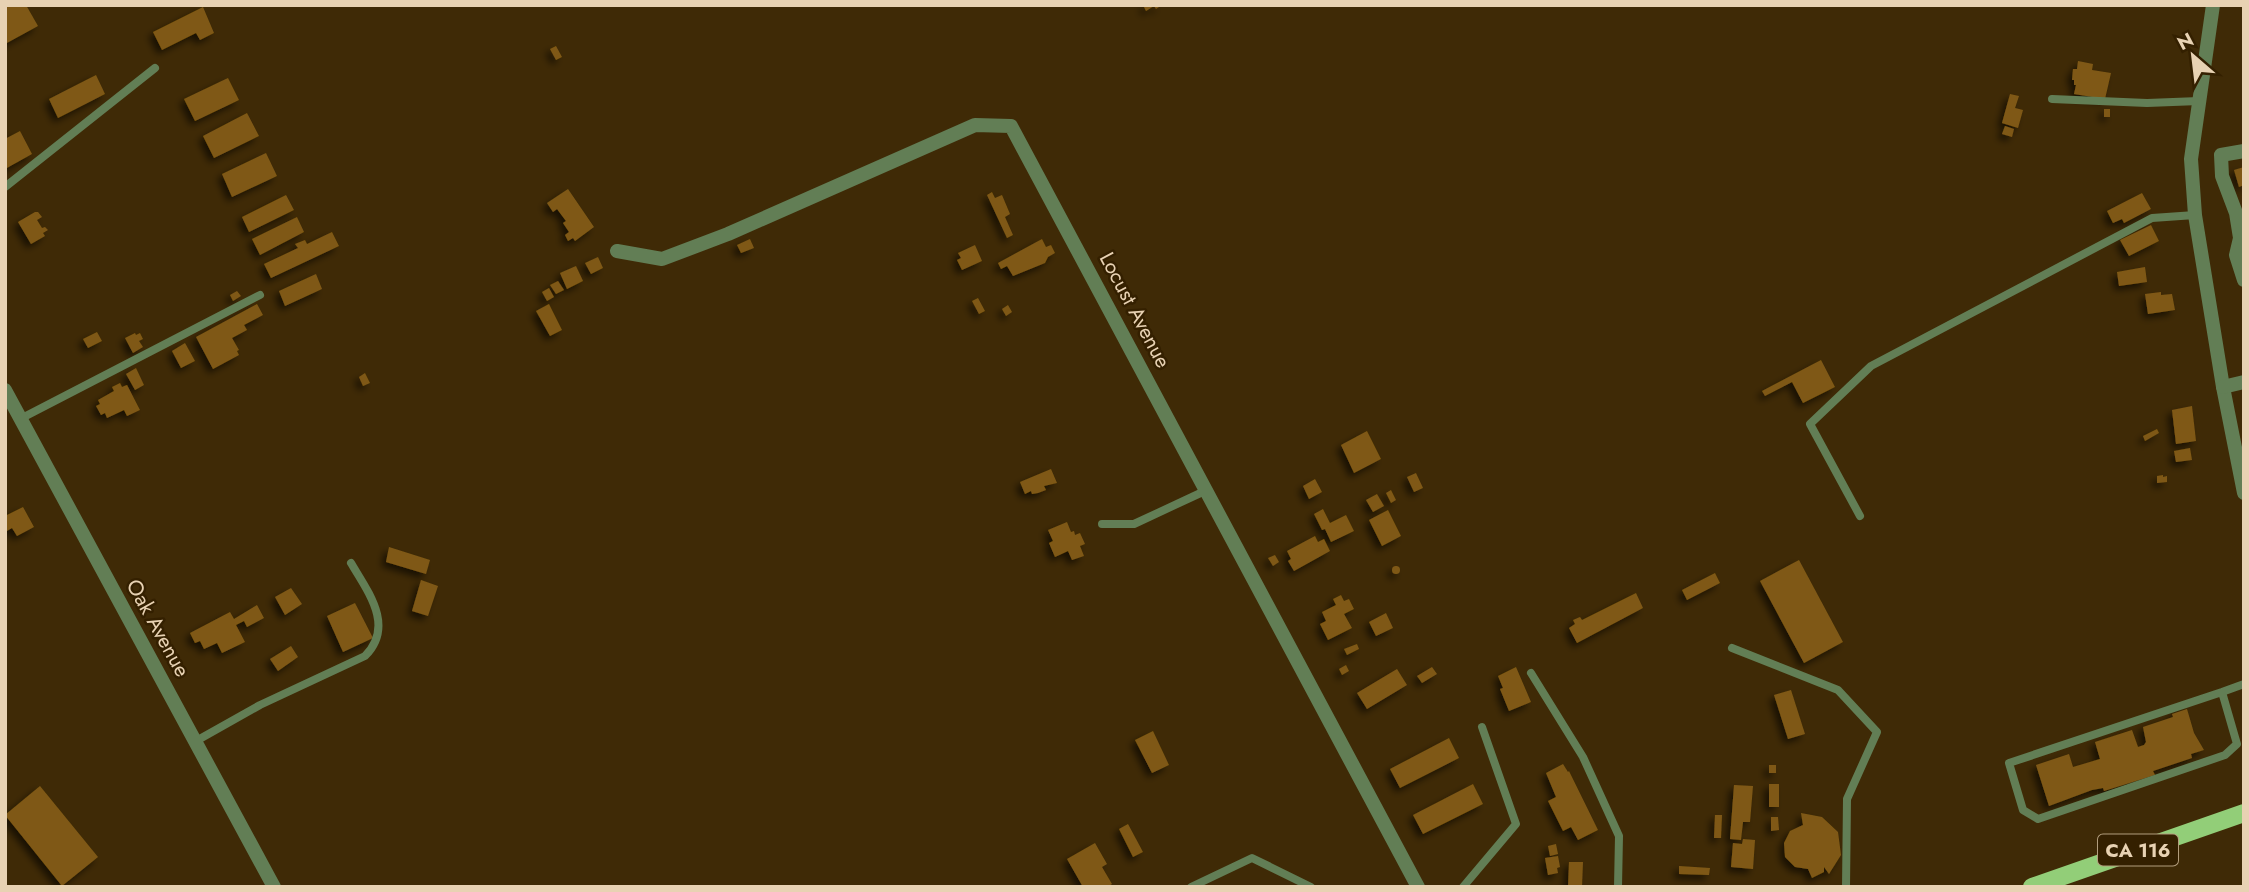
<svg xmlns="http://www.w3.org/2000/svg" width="2249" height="892" viewBox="0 0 2249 892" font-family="Jost,sans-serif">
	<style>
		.building { fill: #7f5915; filter: url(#shadow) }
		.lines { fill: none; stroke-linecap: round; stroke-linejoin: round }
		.service { stroke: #627e55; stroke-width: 8 }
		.minor { stroke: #627e55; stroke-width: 14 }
		.primary { stroke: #92ce78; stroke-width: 18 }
		.labels { text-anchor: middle; stroke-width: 5; stroke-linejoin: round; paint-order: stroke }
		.shield { fill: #342000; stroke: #b29d7d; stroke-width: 2 }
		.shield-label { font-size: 19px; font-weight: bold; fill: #e8d2b3 }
		.street-label { font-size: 21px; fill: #e8d2b3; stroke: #342000 }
	</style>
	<defs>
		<filter id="shadow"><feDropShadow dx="-4.5" dy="4.5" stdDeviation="3.5" flood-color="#0009"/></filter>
	</defs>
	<rect width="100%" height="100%" fill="#3f2a06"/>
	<g class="building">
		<path d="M5 5H26L38 26 5 44Z"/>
		<path d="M1143 5H1162L1156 9 1154 6 1146 11Z"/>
		<path d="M203 7 214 33 200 40 196 33 162 50 153 32Z"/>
		<path d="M556 46 562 57 556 60 550 49Z"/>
		<path d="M2078 61 2093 64 2092 70 2111 73 2105 99 2074 94 2076 85H2074V80H2072L2073 69H2077Z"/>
		<path d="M96 75 105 94 58 118 49 99Z"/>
		<path d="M228 78 239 100 195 121 184 99Z"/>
		<path d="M2010 94 2019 96 2015 108 2023 110 2018 128 2002 123Z"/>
		<rect x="2104" y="109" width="6" height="8"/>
		<path d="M247 113 259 136 214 158 203 136Z"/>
		<path d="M2005 126 2014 129 2012 137 2002 134Z"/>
		<path d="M20 131 32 154 5 169V139Z"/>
		<path d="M266 153 277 176 232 197 222 174Z"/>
		<path d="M2244 167V185L2239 187 2234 170Z"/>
		<path d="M568 189 594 227 575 241 573 238 568 241 565 235 569 232 563 223 566 221 557 209 553 212 547 203Z"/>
		<path d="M992 192 995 198 1002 195 1010 214 1005 217 1013 235 1007 238 987 195Z"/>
		<path d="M2142 193 2151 209 2124 223 2122 219 2113 223 2107 211Z"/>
		<path d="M286 195 294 210 249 232 242 217Z"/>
		<path d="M35 212H38L42 217 37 220 42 228 45 227 48 230 43 233 45 236 31 244 18 222Z"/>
		<path d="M297 217 304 232 260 255 252 239Z"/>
		<path d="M2151 225 2159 241 2129 256 2120 240Z"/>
		<path d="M332 232 339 246 271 278 264 264 298 248 295 244 305 240 307 244Z"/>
		<path d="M750 239 754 248 741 253 737 245Z"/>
		<path d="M1042 239 1046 247 1051 245 1055 253 1048 257 1045 263 1013 276 1007 266 1001 269 998 263Z"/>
		<path d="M975 245 982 261 962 270 957 260 961 258 958 253Z"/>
		<path d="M598 257 603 268 591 274 585 263Z"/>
		<path d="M576 266 583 281 567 289 560 273Z"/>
		<path d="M2145 267 2147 282 2119 286 2117 272Z"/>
		<path d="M316 274 322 289 285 306 279 291Z"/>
		<path d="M558 281 564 290 556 294 550 285Z"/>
		<path d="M549 288 554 297 547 301 542 292Z"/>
		<path d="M237 291 241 296 233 301 230 295Z"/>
		<path d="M2161 292V295L2172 294 2175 310 2148 314 2145 294Z"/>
		<path d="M978 298 985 311 979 314 972 301Z"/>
		<path d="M257 304 263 315 244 325 247 330 232 338 239 350 237 351 239 355 213 369 196 337Z"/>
		<path d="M549 304 562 330 550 336 536 311Z"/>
		<path d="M1008 305 1012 312 1006 316 1002 309Z"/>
		<path d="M97 332 102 341 88 348 83 339Z"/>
		<path d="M135 333 136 335 140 333 143 339 139 341 143 347 133 353 125 338Z"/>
		<path d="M185 343 195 361 181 368 172 351Z"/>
		<path d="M1821 360 1835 387 1803 403 1792 382 1765 396 1762 391Z"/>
		<path d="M136 368 144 385 135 390 126 374Z"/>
		<path d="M365 373 370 383 363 386 359 377Z"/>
		<path d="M120 383 122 387 127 385 140 410 127 416 124 410 107 418 105 413 101 415 96 406 100 404 98 400 114 391 112 387Z"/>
		<path d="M2192 406 2196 441 2176 444 2172 410Z"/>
		<path d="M2157 429 2159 433 2145 441 2143 436Z"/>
		<path d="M1367 431 1381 459 1354 473 1341 445Z"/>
		<path d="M2190 448 2192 460 2176 462 2174 451Z"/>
		<path d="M1051 469 1057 483 1044 486 1046 490 1038 493 1032 494 1031 491 1025 494 1020 482Z"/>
		<path d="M1416 473 1423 488 1414 492 1407 477Z"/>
		<path d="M2163 475V477L2167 476V482L2157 483V476Z"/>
		<path d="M1315 479 1322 492 1309 499 1303 486Z"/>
		<path d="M1391 490 1396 500 1391 503 1386 493Z"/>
		<path d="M1377 494 1384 506 1373 512 1366 500Z"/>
		<path d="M23 507 34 527 17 536 12 528 5 532V516Z"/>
		<path d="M1323 509 1330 523 1346 515 1354 531 1331 542 1325 529 1322 530 1314 514Z"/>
		<path d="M1388 510 1401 536 1382 546 1369 520Z"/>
		<path d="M1067 522 1071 532 1074 531 1075 535 1080 533 1085 544 1080 546 1084 556 1072 560 1068 551 1055 557 1049 543 1053 541 1048 530Z"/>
		<path d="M1315 536 1318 542 1324 539 1330 551 1294 571 1288 561 1291 559 1287 551Z"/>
		<path d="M389 547 430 560 426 574 386 562Z"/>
		<path d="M1275 555 1279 562 1273 566 1268 558Z"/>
		<path d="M1799 560 1843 642 1804 663 1760 581Z"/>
		<circle cx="1396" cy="570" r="4"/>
		<path d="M1715 573 1720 583 1687 600 1682 590Z"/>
		<path d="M421 580 438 586 428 616 412 611Z"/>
		<path d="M291 588 302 604 285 615 275 597Z"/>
		<path d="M1636 593 1643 608 1577 643 1569 628 1575 624 1573 620 1580 617 1582 620Z"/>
		<path d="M1341 595 1344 601 1349 599 1354 609 1344 614 1352 628 1328 640 1320 624 1326 621 1322 612 1336 605 1333 599Z"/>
		<path d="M355 603 373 638 343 652 327 616Z"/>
		<path d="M257 605 264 618 247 627 244 621 236 625 245 642 222 653 217 643 204 649 200 641 195 643 190 633 230 612 234 619Z"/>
		<path d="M1386 613 1393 628 1376 636 1369 622Z"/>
		<path d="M1357 644 1359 649 1347 655 1344 649Z"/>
		<path d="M291 646 298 657 278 671 270 659Z"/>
		<path d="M1346 665 1349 671 1342 675 1339 669Z"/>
		<path d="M1432 667 1437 674 1422 683 1417 676Z"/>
		<path d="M1516 667 1531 702 1509 711 1500 689 1503 688 1498 676Z"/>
		<path d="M1397 669 1407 685 1367 709 1357 693Z"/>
		<path d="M1791 690 1805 734 1788 739 1774 695Z"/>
		<path d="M2187 709 2194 733 2204 750 2191 754 2192 758 2153 771 2155 775 2104 791 2103 788 2092 790 2049 806 2036 765 2069 754 2073 767 2100 759 2095 742 2132 730 2138 747 2144 745 2146 742 2143 727 2173 717 2172 714Z"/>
		<path d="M1153 731 1169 765 1152 773 1135 740Z"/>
		<path d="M1449 738 1459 758 1400 788 1390 769Z"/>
		<path d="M1563 764 1568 772 1569 771 1598 830 1578 840 1571 827 1563 831 1548 801 1556 797 1546 773Z"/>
		<rect x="1769" y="765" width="7" height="8"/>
		<path d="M1473 784 1483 804 1423 834 1413 815Z"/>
		<rect x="1769" y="784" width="10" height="23"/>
		<path d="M1734 785 1753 786 1750 822H1743L1741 840 1730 839Z"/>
		<path d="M40 786 98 857 62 886 5 815Z"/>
		<path d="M1801 813 1822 817 1838 832 1841 855 1829 874 1824 867V872L1812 878 1808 869 1795 867 1785 857 1784 843 1790 831 1803 825Z"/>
		<path d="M1715 815H1722L1721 838H1714Z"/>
		<path d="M1771 817H1778L1779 830 1771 831Z"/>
		<path d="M1128 824 1143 852 1133 857 1119 829Z"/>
		<path d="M1743 839 1755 840 1753 869 1731 867 1733 843 1742 844Z"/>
		<path d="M1095 843 1107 864 1102 867 1112 884 1107 887H1083L1067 859Z"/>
		<path d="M1556 844 1558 854 1550 856 1548 846Z"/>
		<path d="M1558 856 1560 867 1557 868 1558 873 1548 875 1545 858Z"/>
		<path d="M1569 862H1583L1582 887H1568Z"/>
		<path d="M1679 866 1710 868 1709 875 1679 874Z"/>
	</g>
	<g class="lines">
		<g class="service">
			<path d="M2052 99 2147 103 2199 101"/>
			<path d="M5 187 155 68"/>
			<path d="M20 419 260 295"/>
			<path d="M1860 516 1810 424 1871 366 2152 218 2195 215"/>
			<path d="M1102 524H1134L1207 490"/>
			<path d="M1732 648 1838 690 1877 732 1847 799 1846 887"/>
			<path d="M1531 673 1583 757 1619 836 1618 887"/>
			<path d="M2222 692 2237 744 2225 755 2038 819 2023 810 2009 763 2222 692 2244 684"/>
			<path d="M196 741 260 705 365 656C395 626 368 592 351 563"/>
			<path d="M1191 887 1252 858 1311 887"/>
			<path d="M1463 887 1516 824 1482 727"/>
		</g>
		<g class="minor">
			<path d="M2213 5 2191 159 2195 215 2223 387 2244 493"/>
			<path d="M2244 151 2221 155 2222 176 2236 213 2240 238 2236 255 2244 280"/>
			<path d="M617 251 662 259 728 234 975 125 1011 126 1418 887"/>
			<path d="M2223 387 2244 382"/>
			<path d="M5 390 274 887"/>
		</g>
		<path class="primary" d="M2032 887 2244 813"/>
	</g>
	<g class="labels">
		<rect class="shield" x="2098" y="834.5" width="80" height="31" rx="5"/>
		<g class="shield-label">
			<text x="2138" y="857">CA 116</text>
		</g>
		<g class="street-label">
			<text transform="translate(1135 310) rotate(62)" y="7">Locust Avenue</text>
			<text transform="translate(158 628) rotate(61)" y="7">Oak Avenue</text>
		</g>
	</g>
	<rect width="2249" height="892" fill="none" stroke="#e8d2b3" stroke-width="14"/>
	<g transform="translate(2193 56) rotate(332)" stroke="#342000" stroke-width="5" paint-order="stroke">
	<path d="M0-5L12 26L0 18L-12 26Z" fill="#e8d2b3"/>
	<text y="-10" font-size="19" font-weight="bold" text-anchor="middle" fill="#e8d2b3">N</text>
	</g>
</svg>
